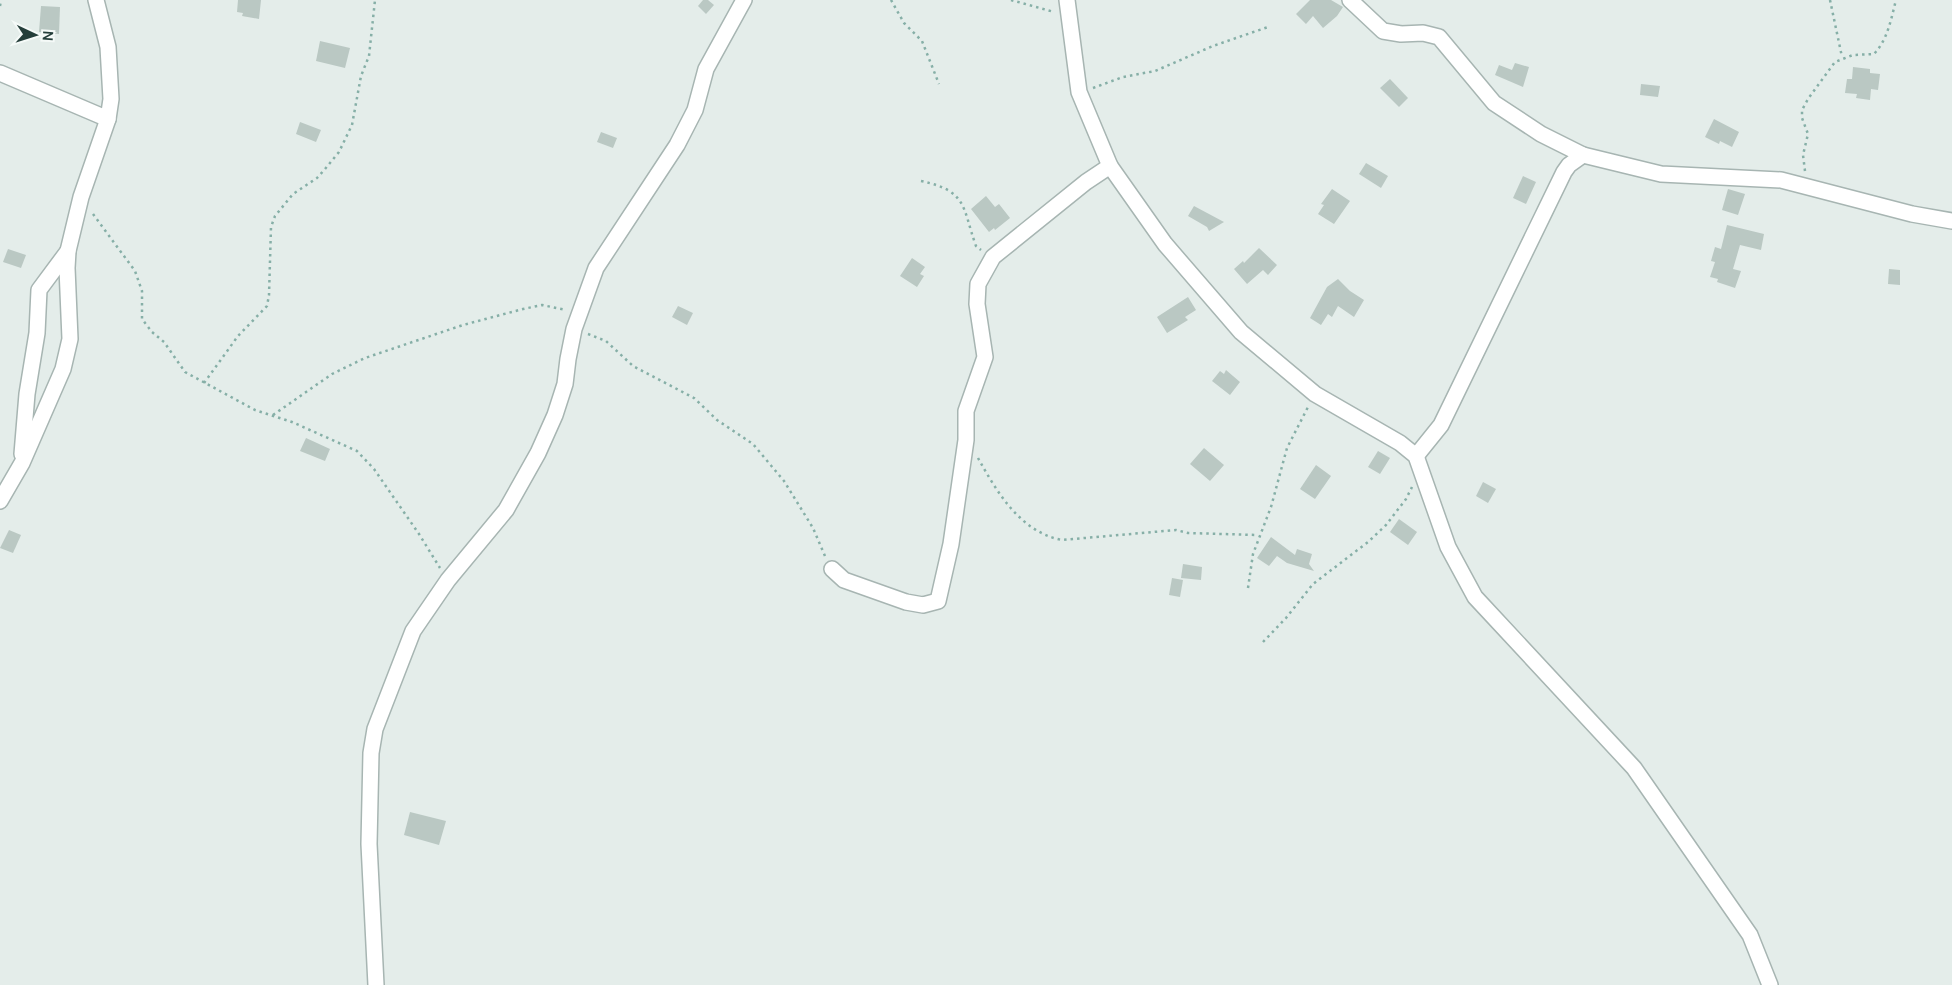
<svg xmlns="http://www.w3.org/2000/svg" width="1952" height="985" viewBox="0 0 1952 985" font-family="Manrope,sans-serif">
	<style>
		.building { fill: #bac8c3 }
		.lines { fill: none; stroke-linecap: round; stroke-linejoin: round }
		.minor-casing { stroke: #a7b5b2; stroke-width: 18 }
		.path { stroke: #86afa7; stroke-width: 2.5; stroke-dasharray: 2.5 4; stroke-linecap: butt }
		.minor { stroke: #fff; stroke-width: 15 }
	</style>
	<rect width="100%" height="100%" fill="#e4edea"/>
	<g class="building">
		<path d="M238 0H261L259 19 242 16 243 13 237 12Z"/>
		<path d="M703 0H708L714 5 706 14 698 6Z"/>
		<path d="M1310 0H1331L1343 7 1337 16 1323 28 1313 16 1306 24 1296 14Z"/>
		<path d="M41 6 60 7 59 34 39 32Z"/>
		<path d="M320 41 350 48 345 68 316 61Z"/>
		<path d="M1515 63 1529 67 1523 87 1495 75 1499 65 1512 70Z"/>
		<path d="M1853 67 1870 69V73L1880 74 1878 90 1871 89 1870 100 1856 98 1857 94 1845 93 1847 79H1852Z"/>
		<path d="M1390 79 1408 98 1399 107 1380 88Z"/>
		<path d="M1641 84 1660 86 1658 97 1640 95Z"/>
		<path d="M1714 119 1739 132 1732 147 1720 141 1719 144 1705 137Z"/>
		<path d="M300 122 321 130 316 142 296 134Z"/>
		<path d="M601 132 617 138 613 148 597 142Z"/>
		<path d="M1366 163 1388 176 1381 188 1359 174Z"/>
		<path d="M1523 176 1536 182 1526 204 1513 198Z"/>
		<path d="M1332 189 1350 201 1334 224 1318 214 1324 205 1321 204Z"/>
		<path d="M1728 189 1745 194 1738 215 1722 210Z"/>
		<path d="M986 196 995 207 999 204 1010 218 995 230 994 228 989 232 971 209Z"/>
		<path d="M1194 206 1224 222 1209 231 1207 227 1188 216Z"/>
		<path d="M1727 225 1764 234 1761 250 1740 245 1733 269 1741 271 1735 288 1717 282 1718 279 1710 277 1715 262 1711 261 1715 247 1721 249Z"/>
		<path d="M1259 248 1277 265 1268 275 1263 270 1247 284 1234 269 1243 261 1244 263Z"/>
		<path d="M8 249 26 255 21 268 3 262Z"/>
		<path d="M912 258 925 267 920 274 924 276 917 287 900 276Z"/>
		<path d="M1889 269 1900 270V285L1888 284Z"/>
		<path d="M1338 279 1350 291 1364 300 1354 317 1338 306 1332 317 1328 314 1321 325 1310 318 1327 287Z"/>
		<path d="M1188 297 1196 310 1185 317 1188 320 1167 333 1157 317Z"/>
		<path d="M678 306 693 313 687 325 672 317Z"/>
		<path d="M1226 370 1240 382 1230 395 1212 381 1220 371 1224 374Z"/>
		<path d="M306 438 330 449 325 461 300 451Z"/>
		<path d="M1204 448 1224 465 1210 481 1190 464Z"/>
		<path d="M1378 451 1390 458 1380 474 1368 467Z"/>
		<path d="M1316 465 1331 476 1315 499 1300 489Z"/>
		<path d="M1483 482 1496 489 1488 503 1476 496Z"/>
		<path d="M1399 519 1417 532 1408 545 1390 532Z"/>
		<path d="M9 530 21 535 13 553 0 548Z"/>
		<path d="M1271 537 1295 555 1297 549 1312 554 1309 564 1314 571 1287 563 1277 556 1269 566 1257 558Z"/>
		<path d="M1183 564 1202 567 1201 580 1181 578Z"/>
		<path d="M1172 578 1183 580 1180 597 1169 595Z"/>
		<path d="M410 812 446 821 439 845 404 835Z"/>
	</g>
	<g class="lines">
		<g class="minor-casing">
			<g id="minor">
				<path d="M1067 0 1079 92 1110 166 1165 244 1241 332 1315 394 1400 443 1416 456 1448 547 1475 597 1634 768 1750 935 1770 985"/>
				<path d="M1350 0 1383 31 1401 34 1423 33 1439 37 1494 103 1541 134 1583 155 1661 174 1781 180 1912 214 1952 221"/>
				<path d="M0 73 108 119"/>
				<path d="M22 454 27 394 37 333 39 290 68 251"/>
				<path d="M1416 456 1441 425 1564 172 1569 165 1583 155"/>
				<path d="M0 501 22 463 63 369 70 339 67 268 68 251 81 197 108 119 111 99 108 47 96 0"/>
				<path d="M832 569 844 580 906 602 923 605 938 601 951 544 966 440V411L985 357 977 304 978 284 993 257 1086 182 1110 166"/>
				<path d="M376 985 369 844 371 753 375 729 413 631 448 580 506 510 538 453 555 415 565 384 568 359 574 329 596 268 677 145 695 110 706 69 744 0"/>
			</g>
		</g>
		<g class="path">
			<path d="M891 0 904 23 922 41 939 84"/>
			<path d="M1011 0 1054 12"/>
			<path d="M1830 0 1842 57"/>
			<path d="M0 6 1 0"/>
			<path d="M1093 88 1123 77 1155 71 1213 46 1268 27"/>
			<path d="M1805 171 1803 155 1808 134 1802 118V110L1808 99 1835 62 1853 55 1874 54C1888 39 1891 19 1896 0"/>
			<path d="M921 181C968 191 962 207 976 246L981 250"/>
			<path d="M93 214 135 271 142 291V319L152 332 164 342 185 372 255 410 292 422 357 451 374 469 419 534 440 568"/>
			<path d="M588 334 606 341 633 366 694 398 717 420 753 444 784 481 813 528 825 556"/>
			<path d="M204 383 238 336 267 306 269 295 271 227 275 216 293 194 317 178 325 169 339 152 352 125 361 76 369 56 375 0"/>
			<path d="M273 415 332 374 365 358 463 325 523 309 542 305 566 310"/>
			<path d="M978 458C997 492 1020 532 1062 540L1176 530 1188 533 1258 535"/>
			<path d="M1248 588 1253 554 1271 507 1287 448 1308 407"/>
			<path d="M1263 642 1286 618 1313 584 1368 542 1386 525 1406 499 1412 487"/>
		</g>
		<use href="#minor" class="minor"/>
	</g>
	<g transform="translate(35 35) rotate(94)" stroke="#f5faf8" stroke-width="4" paint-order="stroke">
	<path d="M0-4L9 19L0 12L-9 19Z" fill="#243e3a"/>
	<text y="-8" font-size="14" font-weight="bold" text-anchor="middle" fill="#243e3a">N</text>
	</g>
</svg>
